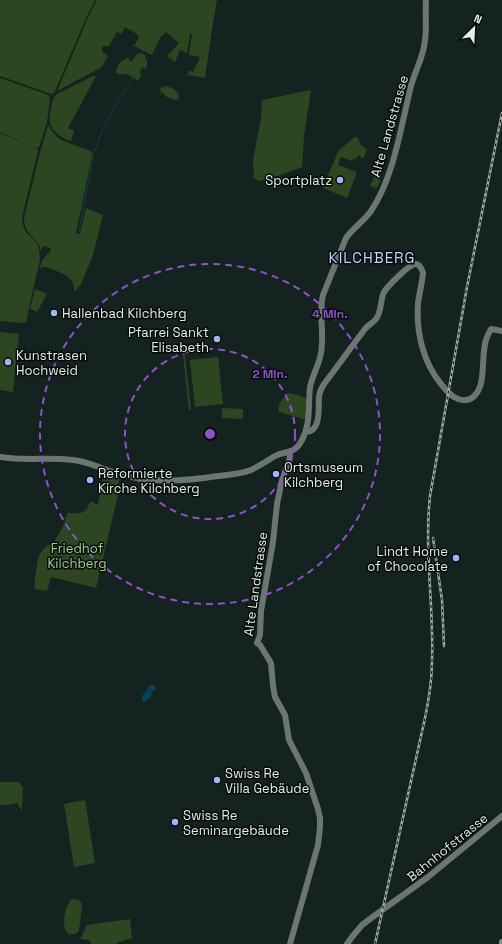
<svg xmlns="http://www.w3.org/2000/svg" width="502" height="944" viewBox="0 0 502 944" font-family="'Space Grotesk',sans-serif">
	<style>
		.green { fill: #2c4621 }
		.water { fill: #044350 }
		.lines { fill: none; stroke-linecap: round; stroke-linejoin: round }
		.stream { stroke: #044350; stroke-width: 1 }
		.secondary { stroke: #6c7670; stroke-width: 6 }
		.primary { stroke: #818e86; stroke-width: 6 }
		.rail-casing { stroke: #9eaaa7; stroke-width: 2.5 }
		.rail { stroke: #060b0a; stroke-width: 1; stroke-dasharray: 3; stroke-linecap: butt }
		.ring { fill: none; stroke: #9052c7; stroke-width: 2; stroke-dasharray: 7 5 }
		.poi-dot { fill: #a6b1fc; stroke: #060b0a; stroke-width: 1.5 }
		.labels { text-anchor: middle; stroke-width: 3; stroke-linejoin: round; paint-order: stroke }
		.street-label { font-size: 13px; fill: #e2ece9; stroke: #060b0a }
		.poi-label { font-size: 13px; fill: #e2ece9; stroke: #060b0a; text-anchor: start }
		.park-label { font-size: 13px; fill: #a0d08c; stroke: #060b0a }
		.quarter-label { font-size: 15px; letter-spacing: 1px; fill: #c6cef9; stroke: #060b0a }
		.centre { fill: #9052c7; stroke: #060b0a; stroke-width: 2 }
		.ring-label { font-size: 12px; text-anchor: middle; font-weight: bold; fill: #9052c7; stroke: #060b0a; stroke-width: 3; stroke-linejoin: round; paint-order: stroke }
	</style>
	<rect width="100%" height="100%" fill="#142320"/>
	<g class="green">
		<path d="M0 0H95L86 18 54 93 51 94 0 76Z"/>
		<path d="M97 0H217L213 23 205 78 188 75 189 70 193 72 200 57 189 55 192 34H190L187 53 180 50 175 62 172 61 173 60 168 57V55L179 43 166 32 160 38 152 55 134 46 139 38 137 34 125 27 121 34 117 32 109 46H104L102 47V52L108 56 102 66 100 68 59 90 58 89 87 20Z"/>
		<path d="M142 53 146 56 145 59 147 61V67L145 69 142 67 140 72 141 76 139 79 137 80 127 74H118L116 72C117 65 122 59 128 58L131 62 137 54Z"/>
		<path d="M93 76H96L68 128 74 131 71 141H70C62 138 51 131 50 122 49 118 50 113 51 109 52 103 52 98 57 94Z"/>
		<path d="M0 78 46 94 50 97V99L47 122 39 147 37 148 32 147 0 132Z"/>
		<path d="M167 86C173 89 180 90 179 99L175 100 165 96 164 93H161L160 89 162 87Z"/>
		<path d="M311 90 304 136 302 167 270 179 259 181 254 178 253 160 261 118 262 100Z"/>
		<path d="M48 125 54 134 61 140 93 152 76 233 80 234 86 208 103 215 93 255 80 287 78 286 76 291 74 290C75 276 59 272 49 268L45 267 40 268 42 261 48 253 49 254 51 248 43 246 41 251C39 240 27 235 25 225 24 223 24 220 24 218L41 149Z"/>
		<path d="M0 133 37 149 38 151 22 217 23 225 25 231 36 242 39 249 40 259 26 322 24 323 0 321Z"/>
		<path d="M355 137H357L359 140 360 144 367 150 363 159 359 155 356 159 354 158 352 161 341 157 338 165 357 172 347 198 323 188 338 151Z"/>
		<path d="M376 173 382 176 377 188 370 186Z"/>
		<path d="M35 289 47 294 37 312 30 309Z"/>
		<path d="M0 332 19 334 13 392 0 390Z"/>
		<path d="M182 347H184L191 410H189Z"/>
		<path d="M218 357 223 404 195 407 190 360Z"/>
		<path d="M288 393C295 394 301 395 307 399V420L279 412C277 404 283 398 288 393Z"/>
		<path d="M222 408 243 409V419L222 418Z"/>
		<path d="M104 472 120 477 116 494 118 495 96 588 51 577 47 591 35 589C34 583 35 578 36 573 38 558 38 549 54 542 56 538 59 534 61 530 64 524 66 519 67 513 79 513 86 516 90 501L96 504H98Z"/>
		<path d="M0 782H19L23 788 22 811 17 803 6 805H0Z"/>
		<path d="M85 800 95 863 74 867 64 804Z"/>
		<path d="M72 899C78 899 82 900 82 907L79 930 77 933C58 942 63 905 72 899Z"/>
		<path d="M130 919 132 938 117 943V944H92L89 940 80 939 87 925Z"/>
	</g>
	<path class="water" d="M150 685H154L156 689 152 692 151 697 144 702 142 701V696L146 691Z"/>
	<g class="lines">
		<g class="stream">
			<path d="M127 87 135 74"/>
			<path d="M95 151 103 128 125 89"/>
			<path d="M79 231 94 154"/>
		</g>
		<g class="secondary">
			<path d="M306 432C322 431 318 407 319 396 320 391 322 387 324 384 338 366 351 347 365 329 368 325 373 323 376 319 382 311 380 300 384 292 388 286 409 264 416 264 421 265 422 270 423 273 422 284 419 294 418 304 416 332 423 362 441 384 445 389 449 394 454 397 462 402 471 401 476 394 486 382 481 355 486 340 487 336 489 333 491 329L502 331"/>
			<path d="M289 452 290 456 289 461 282 480 277 504 273 542 261 611 260 635 257 643 260 645 271 663 273 686 275 697 285 715 289 740 306 773 318 809 320 818V827L318 845 290 944"/>
			<path d="M0 457C24 461 49 457 73 460 86 461 98 467 110 471 119 474 128 476 137 478 163 483 192 480 218 476 229 475 241 474 251 470 259 466 267 461 275 456 287 450 294 455 302 440 311 423 308 405 310 387 312 378 316 370 319 361 321 355 322 349 322 343 323 327 319 311 323 295L346 238C353 228 364 221 371 211 394 177 401 126 411 86 415 71 424 56 425 40 427 27 425 13 426 0"/>
			<path d="M347 944 352 937 362 925 374 916 428 877 502 816"/>
		</g>
		<path class="primary" d="M502 944V942"/>
		<g class="rail-casing">
			<g id="rail">
				<path d="M433 538 442 600 444 646"/>
				<path d="M375 944 425 718C429 699 432 680 432 661 434 606 424 551 430 496L467 287 502 113"/>
			</g>
		</g>
		<use href="#rail" class="rail"/>
	</g>
	<g class="ring">
		<circle cx="210" cy="434" r="85"/>
		<circle cx="210" cy="434" r="170"/>
	</g>
	<g class="poi-dot">
		<circle cx="340" cy="180" r="4"/>
		<circle cx="54" cy="313" r="4"/>
		<circle cx="217" cy="339" r="4"/>
		<circle cx="8" cy="362" r="4"/>
		<circle cx="276" cy="474" r="4"/>
		<circle cx="90" cy="480" r="4"/>
		<circle cx="456" cy="558" r="4"/>
		<circle cx="217" cy="780" r="4"/>
		<circle cx="175" cy="822" r="4"/>
	</g>
	<g class="labels">
		<g class="street-label">
			<text transform="translate(389 126) rotate(-74)" y="5">Alte Landstrasse</text>
			<text transform="translate(255 584) rotate(-82)" y="5">Alte Landstrasse</text>
			<text transform="translate(447 847) rotate(-39)" y="5">Bahnhofstrasse</text>
		</g>
		<g class="poi-label">
			<text x="332" y="185" text-anchor="end">Sportplatz</text>
			<text x="62" y="318">Hallenbad Kilchberg</text>
			<text x="209" y="337" text-anchor="end">Pfarrei Sankt<tspan x="209" dy="15">Elisabeth</tspan></text>
			<text x="16" y="360">Kunstrasen<tspan x="16" dy="15">Hochweid</tspan></text>
			<text x="284" y="472">Ortsmuseum<tspan x="284" dy="15">Kilchberg</tspan></text>
			<text x="98" y="478">Reformierte<tspan x="98" dy="15">Kirche Kilchberg</tspan></text>
			<text x="448" y="556" text-anchor="end">Lindt Home<tspan x="448" dy="15">of Chocolate</tspan></text>
			<text x="225" y="778">Swiss Re<tspan x="225" dy="15">Villa Gebäude</tspan></text>
			<text x="183" y="820">Swiss Re<tspan x="183" dy="15">Seminargebäude</tspan></text>
		</g>
		<g class="park-label">
			<text x="77" y="553">Friedhof<tspan x="77" dy="15">Kilchberg</tspan></text>
		</g>
		<g class="quarter-label">
			<text x="372" y="263">KILCHBERG</text>
		</g>
	</g>
	<circle cx="210" cy="434" r="6" class="centre"/>
	<g class="ring-label">
		<text x="330" y="318">4 Min.</text>
		<text x="270" y="378">2 Min.</text>
	</g>
	<g transform="translate(474 28) rotate(24)" stroke="#060b0a" stroke-width="3" paint-order="stroke">
	<path d="M0-3L7 15L0 10L-7 15Z" fill="#e2ece9"/>
	<text y="-6" font-size="11" font-weight="bold" text-anchor="middle" fill="#e2ece9">N</text>
	</g>
</svg>
